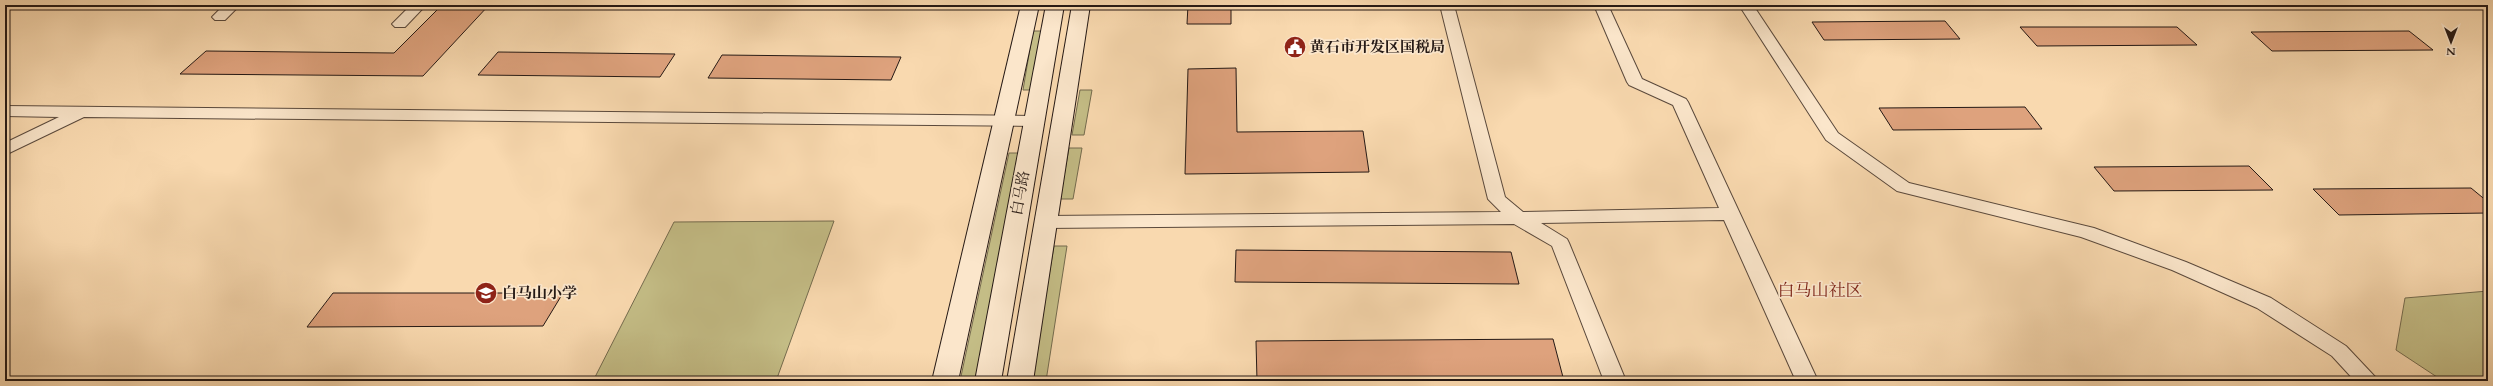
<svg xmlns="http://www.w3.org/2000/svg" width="2493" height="386" viewBox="0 0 2493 386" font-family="Cardo,'Noto Serif SC',serif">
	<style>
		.green { fill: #c4bd86; stroke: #746b4e }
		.building { fill: #dea27d; stroke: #251915 }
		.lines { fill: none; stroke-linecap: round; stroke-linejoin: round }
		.street-casing { stroke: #5a493c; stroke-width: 2 }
		.secondary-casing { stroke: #251915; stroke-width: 2 }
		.street { fill: #fbe6cb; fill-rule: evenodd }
		.secondary { fill: #fbe6cb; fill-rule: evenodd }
		.labels { text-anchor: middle; stroke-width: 3.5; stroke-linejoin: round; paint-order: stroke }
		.poi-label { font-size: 15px; font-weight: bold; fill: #251915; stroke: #fbe6cb; text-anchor: start }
		.street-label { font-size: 15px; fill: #251915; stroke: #fbe6cb }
		.quarter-label { font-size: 17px; fill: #7a1f14; stroke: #fbe6cb }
	</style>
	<rect width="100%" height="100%" fill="#f9d9af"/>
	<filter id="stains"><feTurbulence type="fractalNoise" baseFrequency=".005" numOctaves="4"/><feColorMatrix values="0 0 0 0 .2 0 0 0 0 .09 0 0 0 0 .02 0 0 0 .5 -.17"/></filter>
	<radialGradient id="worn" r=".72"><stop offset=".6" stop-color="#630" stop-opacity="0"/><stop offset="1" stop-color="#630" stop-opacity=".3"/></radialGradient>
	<g class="green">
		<path d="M1033 31H1044L1035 90H1023Z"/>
		<path d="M1080 90H1092L1084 135H1072Z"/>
		<path d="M1069 148H1082L1073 199H1060Z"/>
		<path d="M1009 153H1021L975 381H960Z"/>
		<path d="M834 221 776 381H593L674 222Z"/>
		<path d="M1054 246H1067L1046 381H1031Z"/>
		<path d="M2488 291V381H2443L2396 350 2405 298Z"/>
	</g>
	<g class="building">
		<path d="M442 5H489L423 76 180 74 206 51 394 53Z"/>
		<path d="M1188 5H1231V24H1187Z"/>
		<path d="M1945 21 1960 39 1824 40 1812 22Z"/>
		<path d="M2020 27H2177L2197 45 2037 46Z"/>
		<path d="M2409 31 2433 50 2272 51 2251 32Z"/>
		<path d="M498 52 675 54 660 77 478 75Z"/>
		<path d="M722 55 901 57 891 80 708 78Z"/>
		<path d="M1236 68 1237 132 1363 131 1369 172 1185 174 1188 69Z"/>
		<path d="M2025 107 2042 129 1893 130 1879 108Z"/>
		<path d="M2249 166 2273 190 2114 191 2094 167Z"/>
		<path d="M2471 188 2488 202V213L2339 215 2313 189Z"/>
		<path d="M1236 250 1511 252 1519 284 1235 282Z"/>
		<path d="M333 293H563L543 326 307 327Z"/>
		<path d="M1553 339 1564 381H1257L1256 341Z"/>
	</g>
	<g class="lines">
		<g class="street-casing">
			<g id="street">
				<path d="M224 5H240L225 20H215L212 17Z"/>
				<path d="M411 5H426L405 27H395L392 24Z"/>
				<path d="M1440 5H1454L1505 197 1523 212 1719 208 1673 105 1629 85 1627 82 1594 5H1608L1642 79 1686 99 1688 102 1818 381H1796L1724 220 1541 223 1567 239 1569 243 1626 381H1604L1552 246 1514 224 1045 228 1038 226 1036 222 1038 218 1045 216 1501 212 1488 199Z"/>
				<path d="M1739 5H1753L1838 133 1909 183 2094 228 2186 262 2271 298 2346 346 2379 381H2355L2332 356 2257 308 2172 270 2081 237 1897 191 1826 140Z"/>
				<path d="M5 106 1032 116 1038 117 1040 121 1038 125 1032 126 84 117 5 155V143L59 117 5 116Z"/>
			</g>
		</g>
		<g class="secondary-casing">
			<g id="secondary">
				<path d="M1021 5H1039L958 381H932Z"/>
				<path d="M1046 5H1064L1001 381H975Z"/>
				<path d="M1072 5H1090L1033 381H1007Z"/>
			</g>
		</g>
		<use href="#street" class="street"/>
		<use href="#secondary" class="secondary"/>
	</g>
	<defs>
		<g id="civic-disc" transform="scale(1.15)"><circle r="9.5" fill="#8f2418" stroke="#fbe6cb"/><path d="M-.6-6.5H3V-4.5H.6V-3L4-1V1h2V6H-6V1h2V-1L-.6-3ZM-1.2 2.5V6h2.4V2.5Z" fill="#fff"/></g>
		<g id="school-disc" transform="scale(1.15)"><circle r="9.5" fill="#8f2418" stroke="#fbe6cb"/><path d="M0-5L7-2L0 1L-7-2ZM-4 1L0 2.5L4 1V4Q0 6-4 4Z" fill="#fff"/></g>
	</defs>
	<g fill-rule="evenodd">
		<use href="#civic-disc" x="1295" y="47"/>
		<use href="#school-disc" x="486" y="293"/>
	</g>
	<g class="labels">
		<g class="poi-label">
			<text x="1310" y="52">黄石市开发区国税局</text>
			<text x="502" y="298">白马山小学</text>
		</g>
		<g class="street-label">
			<text transform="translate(1020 193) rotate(-80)" y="5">白马路</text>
		</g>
		<g class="quarter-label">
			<text x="1820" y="296">白马山社区</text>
		</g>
	</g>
	<rect width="2493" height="386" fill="none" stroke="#f9d9af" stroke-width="20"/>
	<rect x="6" y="6" width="2481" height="374" fill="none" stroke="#251915" stroke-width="2"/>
	<rect x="10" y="10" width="2473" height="366" fill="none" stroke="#251915"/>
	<g transform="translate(2451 42) rotate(180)" stroke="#fbe6cb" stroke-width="3" paint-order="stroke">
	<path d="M0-3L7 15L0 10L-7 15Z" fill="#251915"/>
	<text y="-6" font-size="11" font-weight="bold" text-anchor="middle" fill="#251915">N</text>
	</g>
	<rect width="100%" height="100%" filter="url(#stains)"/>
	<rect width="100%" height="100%" fill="url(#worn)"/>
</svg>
